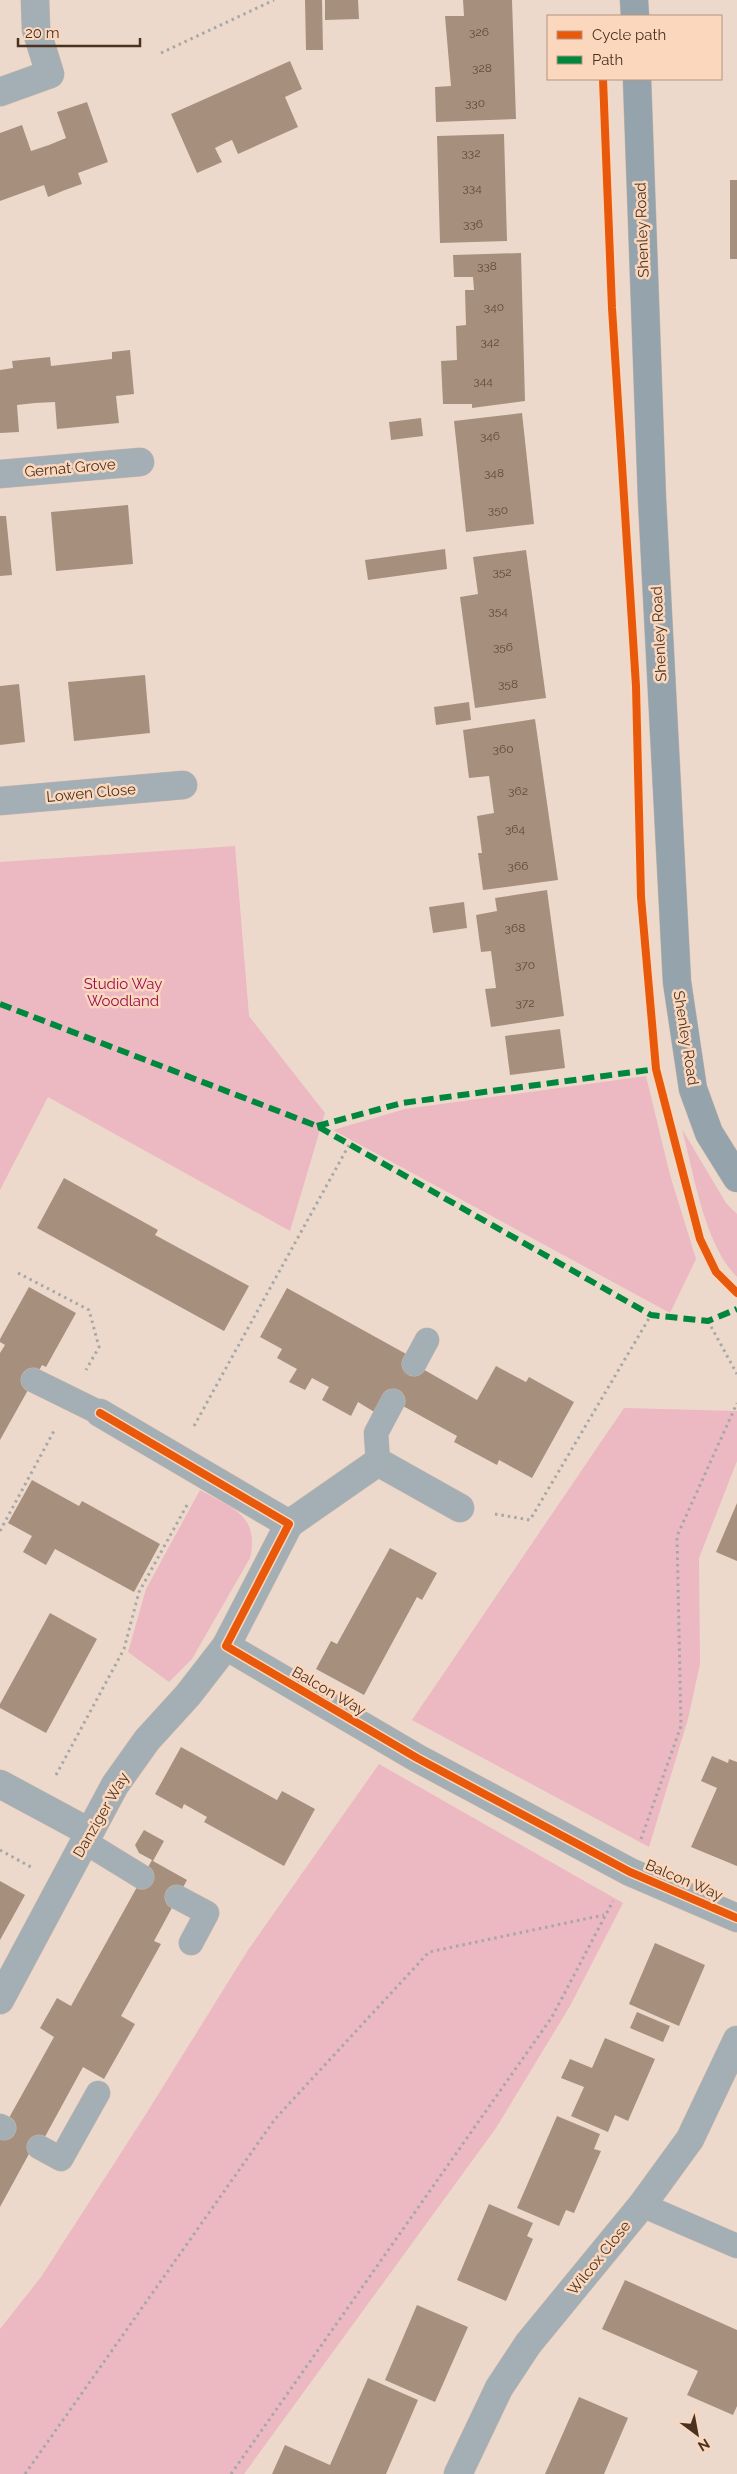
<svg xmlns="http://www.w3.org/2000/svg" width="737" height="2474" viewBox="0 0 737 2474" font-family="Raleway,sans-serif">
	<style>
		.green { fill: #ecb8c1 }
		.building { fill: #a6907d }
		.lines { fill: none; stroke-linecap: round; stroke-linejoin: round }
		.service-casing { stroke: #cab8ab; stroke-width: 25 }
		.minor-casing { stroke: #cab8ab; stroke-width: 29 }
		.secondary-casing { stroke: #cab8ab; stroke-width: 29 }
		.path { stroke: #a6a8a8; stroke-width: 3; stroke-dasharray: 2.5 4; stroke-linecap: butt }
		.service { stroke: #a3aeb5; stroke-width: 24 }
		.minor { stroke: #a3aeb5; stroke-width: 28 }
		.secondary { stroke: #95a3ac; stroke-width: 28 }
		.quiet { stroke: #00873e; stroke-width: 6; stroke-dasharray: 12 6; stroke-linecap: butt }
		.cycleway-casing { stroke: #fbd7bd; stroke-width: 11 }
		.cycleway { stroke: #e8590c; stroke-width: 8 }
		.labels { text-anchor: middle; stroke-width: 5; stroke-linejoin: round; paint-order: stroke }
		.number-label { font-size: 12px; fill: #604a37 }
		.street-label { font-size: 15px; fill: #493220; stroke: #fbd7bd }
		.park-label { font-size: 15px; fill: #9a0b55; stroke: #fbd7bd }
	</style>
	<rect width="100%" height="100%" fill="#edd9cb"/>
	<g class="green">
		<path d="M235 846 249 1016 325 1113 290 1231 48 1097 0 1190V862Z"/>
		<path d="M646 1076 670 1175 696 1259 670 1313 333 1130 405 1109Z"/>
		<path d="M682 1129 726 1203 737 1214V1277C704 1244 694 1174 682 1129Z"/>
		<path d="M624 1408 737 1411V1461L699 1558 700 1664 688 1719 649 1847 412 1720Z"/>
		<path d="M200 1490C232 1508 260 1515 250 1558L192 1659 169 1682 128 1652 146 1589Z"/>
		<path d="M379 1764 623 1903 570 2006 496 2128 244 2474H0V2329L41 2277 146 2114 248 1950Z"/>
	</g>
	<g class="building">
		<path d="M305 0H322L323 50H306Z"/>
		<path d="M325 0H358L359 19 325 20Z"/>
		<path d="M463 0H512L516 119 436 122 435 87 451 86 445 16H464Z"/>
		<path d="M290 61 302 89 285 97 298 127 238 154 232 140 225 143 215 148 222 162 197 173 171 114Z"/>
		<path d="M87 102 108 162 78 173 82 184 65 190 48 197 44 185 0 201V133L22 125 31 151 49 145 66 138 57 112Z"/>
		<path d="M504 134 507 241 440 243 437 136Z"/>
		<rect x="730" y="180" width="7" height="79"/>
		<path d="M521 253 525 401 472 408V404H443L441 361 457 360 456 326 466 325 465 290H474L473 277H454L453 255Z"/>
		<path d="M130 350 134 394 116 396 119 423 57 429 55 402 35 403 17 405 19 432 0 433V370L13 368 12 361 50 357 51 366 112 359V352Z"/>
		<path d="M522 413 534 524 466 532 454 421Z"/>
		<path d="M421 418 423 436 391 440 389 422Z"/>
		<path d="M128 505 133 564 56 571 51 512Z"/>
		<path d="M0 516H6L12 575 0 576Z"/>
		<path d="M445 549 447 569 368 580 365 560Z"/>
		<path d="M526 550 546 698 475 708 460 597 478 594 473 557Z"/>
		<path d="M145 675 150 733 74 741 68 682Z"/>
		<path d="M19 684 25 742 0 745V686Z"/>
		<path d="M469 702 471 720 436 725 434 707Z"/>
		<path d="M535 719 558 880 483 890 478 853H482L477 816 494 813 489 776 469 778 463 730Z"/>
		<path d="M547 890 564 1016 491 1027 485 989 496 988 491 951 481 952 476 915 497 911 495 898Z"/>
		<path d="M464 902 467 928 433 933 429 907Z"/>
		<path d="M560 1029 565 1068 510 1075 505 1036Z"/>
		<path d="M64 1178 158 1230 155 1235 249 1286 224 1331 37 1228Z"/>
		<path d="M29 1287 76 1313 46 1367 42 1365 0 1440V1353L5 1345 0 1342V1339Z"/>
		<path d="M287 1288 408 1355 414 1364 477 1400 496 1366 526 1382 529 1377 574 1402 532 1478 499 1460 497 1465 454 1442 457 1436 385 1396 376 1413 358 1402 351 1416 322 1400 329 1387 312 1378 305 1390 289 1382 297 1369 277 1358 282 1349 260 1337Z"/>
		<path d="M32 1480 79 1506 82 1501 160 1544 134 1592 55 1549 46 1565 23 1552 32 1536 8 1523Z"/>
		<path d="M737 1503V1561L716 1552Z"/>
		<path d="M390 1548 437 1573 422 1600 417 1597 364 1695 316 1669 331 1641 337 1644Z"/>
		<path d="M50 1613 97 1639 46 1733 0 1708V1704Z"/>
		<path d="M181 1747 277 1800 282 1791 315 1809 284 1866 204 1822 207 1817 184 1804 182 1809 155 1794Z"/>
		<path d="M712 1756 728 1763 729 1759 737 1762V1866L691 1847 717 1788 701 1781Z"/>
		<path d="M144 1830 164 1841 153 1861 187 1880 154 1941 161 1944 121 2016 135 2024 104 2079 83 2067 35 2155 30 2152 0 2207V2134L54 2037 40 2028 57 1998 71 2006 152 1860 139 1853 135 1845Z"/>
		<path d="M0 1881 25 1895 0 1940Z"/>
		<path d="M655 1943 705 1965 679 2026 629 2004Z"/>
		<path d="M637 2012 670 2026 663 2042 630 2028Z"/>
		<path d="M605 2038 655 2059 628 2121 615 2115 608 2132 571 2116 584 2087 561 2078 570 2059 592 2068Z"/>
		<path d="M557 2116 600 2134 594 2149 601 2151 574 2213 566 2210 559 2226 517 2208Z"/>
		<path d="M489 2204 533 2223 527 2236 533 2239 506 2301 457 2280Z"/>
		<path d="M625 2280 737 2330V2406L733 2415 687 2395 698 2371 602 2329Z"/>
		<path d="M417 2305 468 2327 435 2402 385 2380Z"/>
		<path d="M368 2378 418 2400 386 2474H272L285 2445 330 2465Z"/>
		<path d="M579 2397 628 2418 604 2474H545Z"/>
	</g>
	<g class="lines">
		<g class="service-casing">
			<g id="service">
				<path d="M414 1364 427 1340"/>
				<path d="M33 1380 100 1413"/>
				<path d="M378 1462 376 1433 393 1401"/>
				<path d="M85 1842 142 1877"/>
				<path d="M177 1897 207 1913 191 1943"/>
				<path d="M0 2126 4 2128"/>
				<path d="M39 2147 61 2159 98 2093"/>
				<path d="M642 2205 737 2246"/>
			</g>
		</g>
		<g class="minor-casing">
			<g id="minor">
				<path d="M0 92 50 74 36 29 35 0"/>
				<path d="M0 474 140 462"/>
				<path d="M0 801 183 785"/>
				<path d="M100 1413 289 1524 226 1646 417 1758 630 1872 737 1918"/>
				<path d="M289 1524 378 1462 460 1508"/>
				<path d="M0 1784 89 1832"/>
				<path d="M0 2000 115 1785 147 1740 188 1695 226 1646"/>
				<path d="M458 2474 499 2388 528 2344 642 2205 690 2139 737 2040"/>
			</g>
		</g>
		<g class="secondary-casing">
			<g id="secondary">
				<path d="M634 0 635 16"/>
				<path d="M637 79 652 499 677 982 693 1089 709 1133 737 1178"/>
			</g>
		</g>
		<g class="path">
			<path d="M161 53 274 0"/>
			<path d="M18 1273 89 1310 99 1347 86 1370"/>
			<path d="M708 1321 737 1374"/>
			<path d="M194 1426 349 1145"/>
			<path d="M495 1514 530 1520 651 1315"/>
			<path d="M0 1531 55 1429"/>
			<path d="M56 1775 124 1649 139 1592 187 1505"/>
			<path d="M641 1839 681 1726 677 1536 737 1403"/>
			<path d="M0 1850 31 1867"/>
			<path d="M25 2474 275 2119 429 1952 604 1915"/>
			<path d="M231 2474 552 2017 613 1901"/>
		</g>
		<use href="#service" class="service"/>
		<use href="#minor" class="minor"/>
		<use href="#secondary" class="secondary"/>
		<g class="quiet">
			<path d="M0 1004 317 1126 651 1315 708 1321 737 1309"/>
			<path d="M317 1126 402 1103 656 1069"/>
		</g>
		<g class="cycleway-casing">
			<g id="cycleway">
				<path d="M603 79 612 308 636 686 641 897 656 1069 700 1239 716 1272 737 1293"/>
				<path d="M100 1413 289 1524 226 1646 417 1758 630 1872 737 1918"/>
			</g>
		</g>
		<use href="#cycleway" class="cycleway"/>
	</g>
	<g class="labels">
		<g class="number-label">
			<text x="479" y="36">326</text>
			<text x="482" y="72">328</text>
			<text x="475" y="107">330</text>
			<text x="471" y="157">332</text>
			<text x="472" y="192">334</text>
			<text x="473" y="228">336</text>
			<text x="487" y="270">338</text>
			<text x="494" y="311">340</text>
			<text x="490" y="346">342</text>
			<text x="483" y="385">344</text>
			<text x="490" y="440">346</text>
			<text x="494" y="477">348</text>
			<text x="498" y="514">350</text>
			<text x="502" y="576">352</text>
			<text x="498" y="615">354</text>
			<text x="503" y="651">356</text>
			<text x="508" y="688">358</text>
			<text x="503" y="753">360</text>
			<text x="518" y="795">362</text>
			<text x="515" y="833">364</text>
			<text x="518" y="870">366</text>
			<text x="515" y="932">368</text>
			<text x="525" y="969">370</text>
			<text x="525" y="1007">372</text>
		</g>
		<g class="street-label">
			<text transform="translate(642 230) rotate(-92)" y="5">Shenley Road</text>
			<text transform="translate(70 468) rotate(-5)" y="5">Gernat Grove</text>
			<text transform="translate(659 634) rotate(-93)" y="5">Shenley Road</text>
			<text transform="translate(91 793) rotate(-5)" y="5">Lowen Close</text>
			<text transform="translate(686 1038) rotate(81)" y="5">Shenley Road</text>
			<text transform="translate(329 1691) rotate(30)" y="5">Balcon Way</text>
			<text transform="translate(101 1815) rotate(-60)" y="5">Danziger Way</text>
			<text transform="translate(684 1880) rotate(23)" y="5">Balcon Way</text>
			<text transform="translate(599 2258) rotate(-51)" y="5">Wilcox Close</text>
		</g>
		<g class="park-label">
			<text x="123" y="989">Studio Way<tspan x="123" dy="17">Woodland</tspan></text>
		</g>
	</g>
	<rect x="547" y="15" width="175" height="65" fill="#fbd7bd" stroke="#b4957e"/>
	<rect x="557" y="31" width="25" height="8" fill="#e8590c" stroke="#b4957e"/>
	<text x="592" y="40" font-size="15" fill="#493220">Cycle path</text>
	<rect x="557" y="56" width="25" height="8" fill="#00873e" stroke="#b4957e"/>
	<text x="592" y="65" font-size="15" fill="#493220">Path</text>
	<g transform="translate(697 2434) rotate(148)" stroke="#fbd7bd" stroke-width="4" paint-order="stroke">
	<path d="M0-4L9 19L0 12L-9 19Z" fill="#493220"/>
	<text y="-8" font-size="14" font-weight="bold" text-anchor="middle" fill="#493220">N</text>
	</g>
	<path d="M18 38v8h122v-8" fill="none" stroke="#493220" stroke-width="2.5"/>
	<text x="25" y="38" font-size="15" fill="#493220" stroke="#fbd7bd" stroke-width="4" paint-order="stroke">20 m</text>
</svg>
